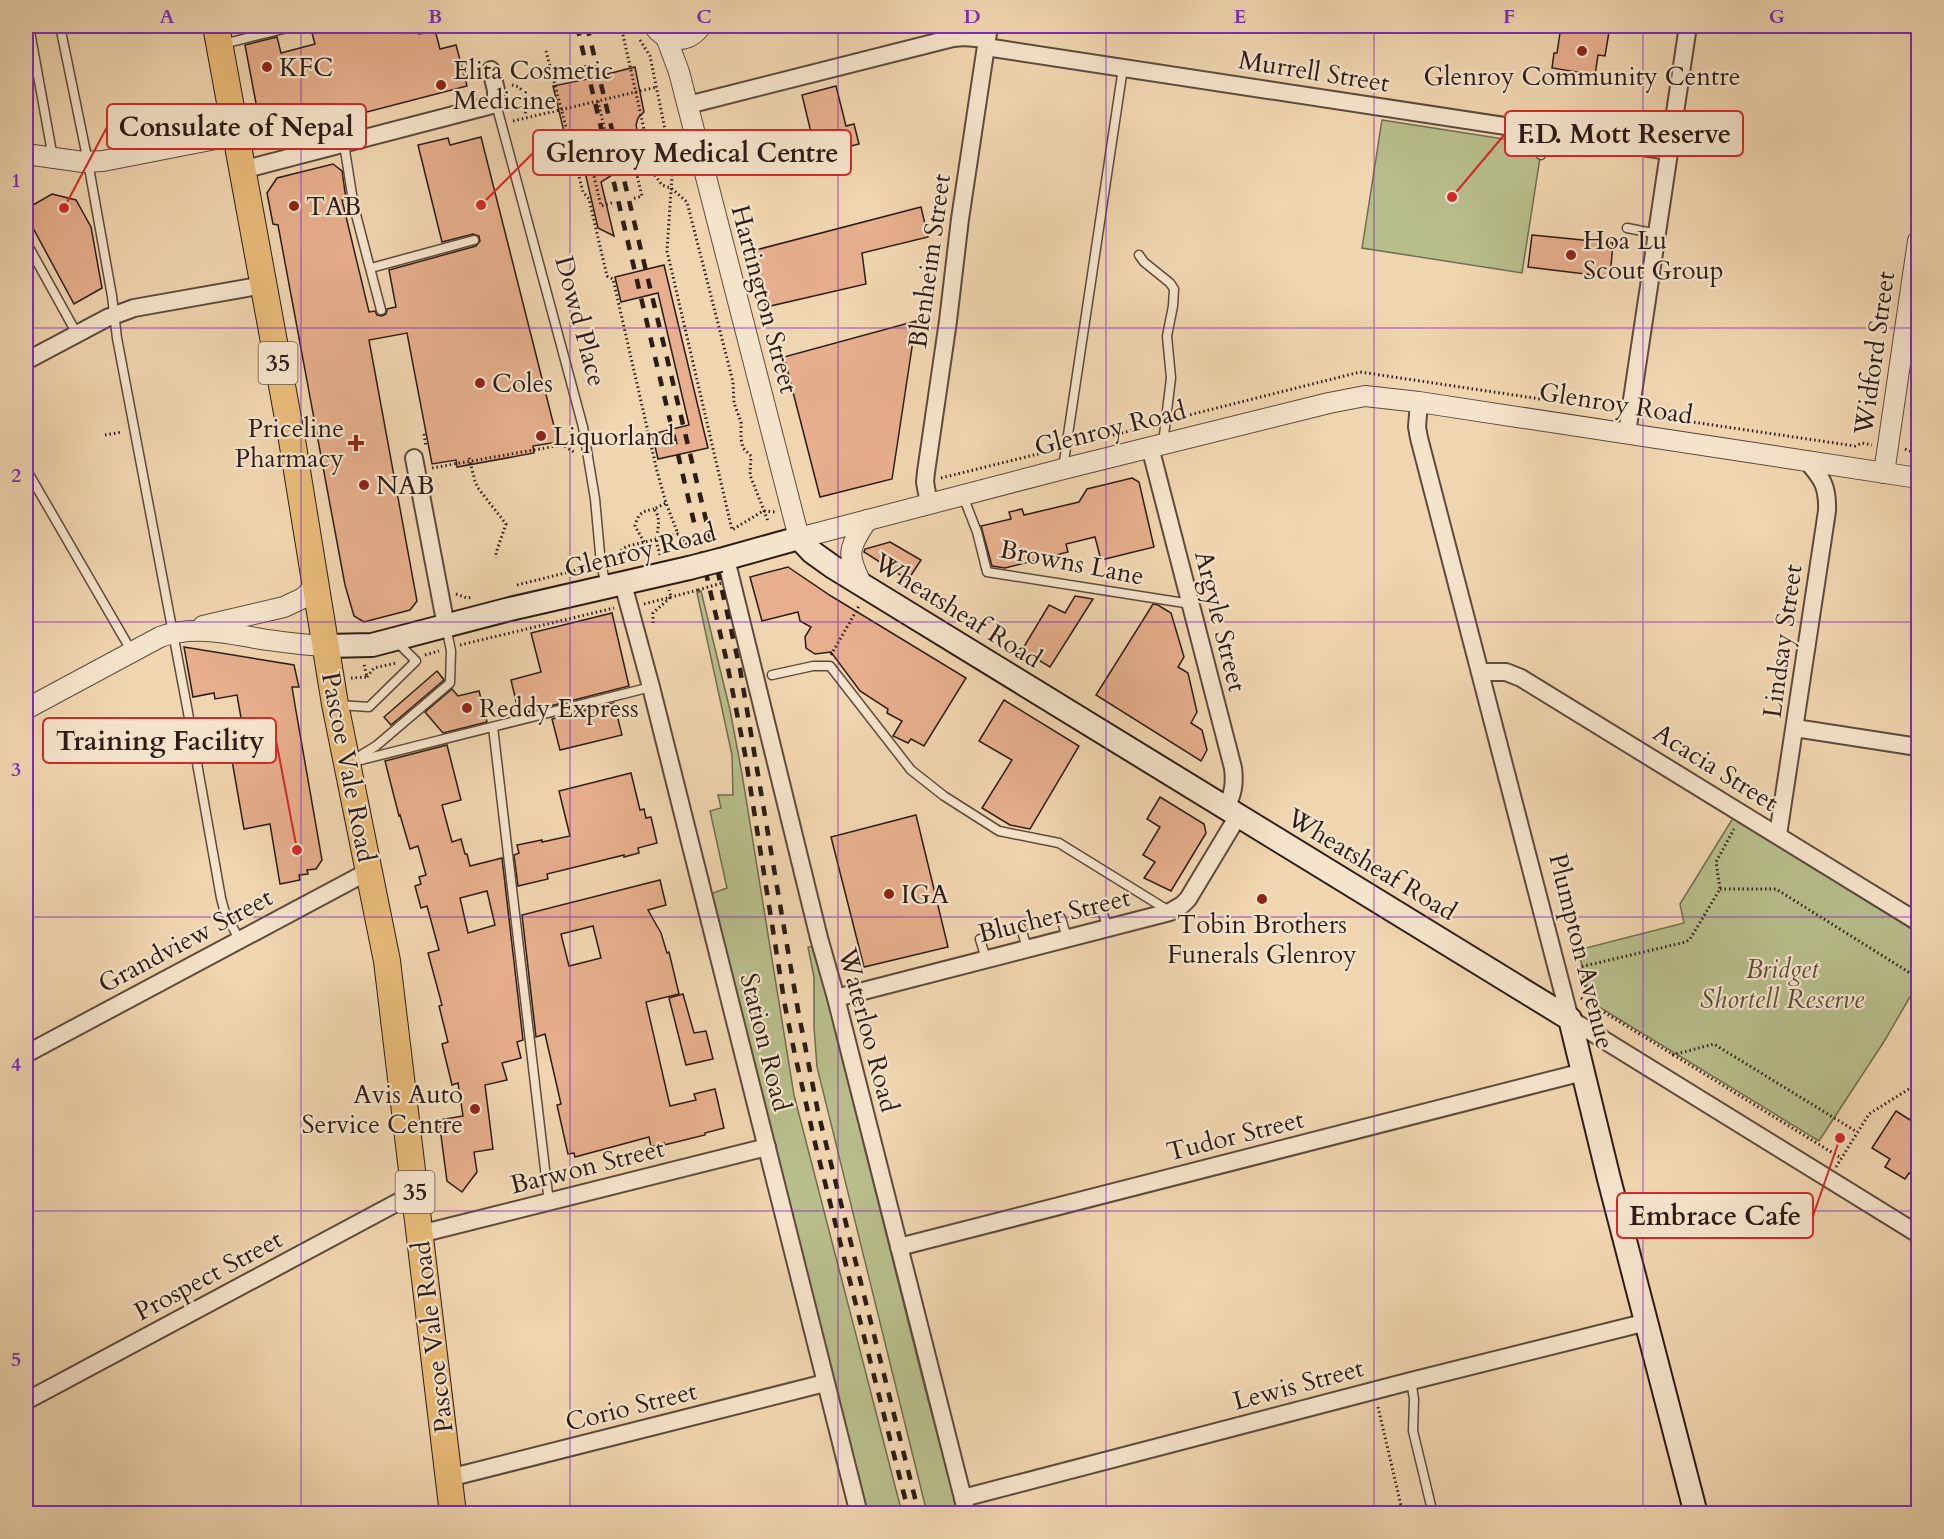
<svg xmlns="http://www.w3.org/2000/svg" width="1944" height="1539" viewBox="0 0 1944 1539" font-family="Cardo,serif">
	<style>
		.green { fill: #b8be8c; stroke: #726d50; stroke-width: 1.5 }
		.building { fill: #e7af8d; stroke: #2d1c15; stroke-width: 1.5; fill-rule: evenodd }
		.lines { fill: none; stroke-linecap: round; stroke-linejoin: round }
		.service-casing { stroke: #5e4a3c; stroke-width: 11 }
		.minor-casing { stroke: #5e4a3c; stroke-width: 20 }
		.tertiary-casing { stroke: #5e4a3c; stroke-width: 22 }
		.secondary-casing { stroke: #2d1c15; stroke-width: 26 }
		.primary-casing { stroke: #2d1c15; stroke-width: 28 }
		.path { stroke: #2d1c15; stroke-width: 3; stroke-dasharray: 1.5 3; stroke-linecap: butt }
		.service { stroke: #f5e4cc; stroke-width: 8 }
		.minor { stroke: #f5e4cc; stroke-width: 16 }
		.tertiary { stroke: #f5e4cc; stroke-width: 20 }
		.secondary { stroke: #f5e4cc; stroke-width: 22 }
		.primary { stroke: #e8bb78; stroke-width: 26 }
		.rail { stroke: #2d1c15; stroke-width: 4.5; stroke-dasharray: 10 10; stroke-linecap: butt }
		.secondary-bridge-casing { stroke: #2d1c15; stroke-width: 26; stroke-linecap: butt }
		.path-bridge { stroke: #2d1c15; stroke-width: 3; stroke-dasharray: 1.5 3; stroke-linecap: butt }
		.secondary-bridge { stroke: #f5e4cc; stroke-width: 22 }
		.grid { fill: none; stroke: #7b2cbf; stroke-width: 1.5; stroke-opacity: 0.55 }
		.poi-dot { fill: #8f2418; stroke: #f5e4cc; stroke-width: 2 }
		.labels { text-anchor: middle; stroke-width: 4.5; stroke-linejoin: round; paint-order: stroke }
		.shield { fill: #f5e4cc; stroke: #69584c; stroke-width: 1.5 }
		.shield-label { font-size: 24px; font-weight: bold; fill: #2d1c15 }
		.poi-label { font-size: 26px; fill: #2d1c15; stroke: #f5e4cc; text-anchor: start }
		.street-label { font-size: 26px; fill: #2d1c15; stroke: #f5e4cc }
		.park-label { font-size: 26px; font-style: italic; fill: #574d39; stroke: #f5e4cc }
		.leader { fill: none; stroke: #d62828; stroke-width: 2 }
		.callout-dot { fill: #d62828; stroke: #f5e4cc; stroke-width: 2 }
		.callout { fill: #f5e4cc; stroke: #d62828; stroke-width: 2 }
		.callout-label { font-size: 27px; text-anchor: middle; font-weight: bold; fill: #2d1c15 }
		.neatline { fill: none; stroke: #7b2cbf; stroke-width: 2 }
		.grid-label { font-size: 20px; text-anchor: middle; font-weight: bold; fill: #7b2cbf }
	</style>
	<rect width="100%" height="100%" fill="#f0d6b0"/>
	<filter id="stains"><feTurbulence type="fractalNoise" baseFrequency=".00333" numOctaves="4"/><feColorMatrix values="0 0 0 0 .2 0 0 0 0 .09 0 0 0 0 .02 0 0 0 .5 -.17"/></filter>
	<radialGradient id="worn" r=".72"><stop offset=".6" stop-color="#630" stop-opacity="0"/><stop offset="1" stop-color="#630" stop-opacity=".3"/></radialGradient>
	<g class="green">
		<path d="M1382 120 1542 145 1522 273 1362 248Z"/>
		<path d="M701 591 730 710 742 774 794 1095 902 1513H866L708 895 727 888 710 811 721 808 718 795H733L732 755 697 593Z"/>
		<path d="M1733 818 1918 933V983L1885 1040 1819 1141 1591 1002 1578 950 1684 923 1680 904Z"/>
		<path d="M814 946 924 1385 958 1513H927L817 1067 814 1027V977L808 947Z"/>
	</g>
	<g class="building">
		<path d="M339 26H417L419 34 435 30 440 49 456 45 467 86 267 138 262 135 245 45 277 37 281 53 315 44 312 33Z"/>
		<path d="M1561 26H1610L1605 56 1598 55 1595 75 1552 68 1554 53H1557Z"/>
		<path d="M635 67 644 112 638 118 636 125 646 174 615 173 601 182 614 236 598 228 578 142 572 133 564 132 553 86 592 78Z"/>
		<path d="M836 86 846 126 854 124 859 144 831 151 830 145 815 149 802 95Z"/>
		<path d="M481 137 558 442 533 446 534 453 457 467 456 460 432 464 407 333 369 340 417 601 410 610 364 622 354 616 345 585 278 225 273 224 267 193 277 178 333 164 342 171 346 199 342 200 369 312 375 311 377 315 382 316 386 314 387 309 396 307 389 270 476 246 480 241 479 236 473 234 442 242 418 145 448 138 450 145Z"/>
		<path d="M52 194 76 200 91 227 102 288 74 304 26 215V209Z"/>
		<path d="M921 207 928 237 862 253 866 284 766 307 752 251Z"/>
		<path d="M1532 235 1613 243 1610 277 1528 267Z"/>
		<path d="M664 265 708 448 658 459 652 434 689 425 658 293 621 302 615 277Z"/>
		<path d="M916 321 892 479 820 497 784 357Z"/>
		<path d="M1132 478 1139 482 1154 547 1101 560 1095 537 1066 544 1068 552 1005 568 992 566 981 526 1011 519 1009 512 1022 509 1024 515 1079 502 1087 489Z"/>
		<path d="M890 542 921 560 908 580 864 552 865 549Z"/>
		<path d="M788 567 831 596 966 678 924 746 911 739 908 743 893 736 902 721 887 713 888 709 860 691 831 652 815 654 806 648 805 637 811 627 800 621 798 612 762 621 750 577Z"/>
		<path d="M1075 596 1093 599 1050 667 1022 650 1049 605 1065 613Z"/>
		<path d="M1153 604 1158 605 1171 613 1184 657 1178 667 1188 673 1197 712 1191 723 1202 730 1207 750 1201 761 1096 695Z"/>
		<path d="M612 613 629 686 519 714 511 680 541 672 531 633Z"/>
		<path d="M184 647 294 665 299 687H292L296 711 322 860 316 869 307 870 308 874 299 875 300 880 280 884 270 824 244 829 227 732 243 729 237 695 215 699 214 693 193 697Z"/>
		<path d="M437 671 444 680 391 725 384 717Z"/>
		<path d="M452 689 458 696 479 691 487 722 443 733 425 712Z"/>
		<path d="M1004 700 1079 746 1030 829 1010 825 982 808 1012 760 979 741Z"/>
		<path d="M614 703 622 735 560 750 552 719Z"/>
		<path d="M447 745 461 800 442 805 452 842 461 839 465 854H467L470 866 502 858 523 1040 517 1042 521 1058 502 1063 507 1080 485 1085 493 1149 474 1152 477 1172 462 1192 447 1181 439 1120 463 1116 458 1083 452 1085 442 1044 448 1042 439 1006 442 1005 428 953 439 950 427 906 421 908 415 886 421 884 419 877 426 875 418 846 410 849 400 815 399 816 385 761ZM487 891 495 925 468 933 460 898Z"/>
		<path d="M631 773 640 810 644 809 646 818 651 817 657 843 638 848 639 853 624 857V855L547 874 548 879 518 886 514 855 519 853 517 845 542 840V842L570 836 559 791Z"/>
		<path d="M1160 797 1204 824 1206 833 1171 891 1144 878 1155 862 1143 855 1160 827 1147 819Z"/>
		<path d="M916 815 948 947 864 967 831 837Z"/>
		<path d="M660 880 666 905 648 910 661 933 667 953 669 952 679 994 646 1002 670 1106 696 1100 694 1094 715 1089 724 1128 705 1133V1135L664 1145V1143L651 1147 649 1137 575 1157 574 1153 568 1154 557 1105 561 1104 545 1034 536 1037 522 915ZM593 926 601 958 569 966 561 934Z"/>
		<path d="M683 994 694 1033 706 1031 713 1059 686 1065 669 998Z"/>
		<path d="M1896 1111 1918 1125V1179L1909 1173 1905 1179 1885 1167 1890 1159 1872 1148Z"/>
	</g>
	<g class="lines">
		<g class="service-casing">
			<g id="service">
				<path d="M29 26 53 158"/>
				<path d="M60 26 88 162 112 296 117 338 187 707 221 898 225 913 239 939"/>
				<path d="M223 44 295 26"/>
				<path d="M496 104 583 427 595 499 601 564 606 585"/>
				<path d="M344 144 354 207 381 310"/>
				<path d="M1541 155 1542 132"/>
				<path d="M1627 228 1658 234"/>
				<path d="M26 242 77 334"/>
				<path d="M1139 255 1144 262 1170 283 1174 289 1173 306 1167 336 1171 378 1163 443"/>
				<path d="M371 268 474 240"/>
				<path d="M1063 468 1123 68"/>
				<path d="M26 469 132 652"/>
				<path d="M963 496 977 532 987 572 1191 604"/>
				<path d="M772 675 813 666H830L911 770 944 796 999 831 1059 843 1169 911"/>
				<path d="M339 705 369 707 416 661 397 642"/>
				<path d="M493 727 549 1203"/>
				<path d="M358 757 376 746 450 683 451 651 446 626"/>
				<path d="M349 763 651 687"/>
				<path d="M1101 908 1108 928"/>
				<path d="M1061 918 1067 938"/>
				<path d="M1021 928 1027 948"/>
				<path d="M980 939 986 959"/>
				<path d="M1411 1381 1414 1399 1413 1431 1433 1514"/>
			</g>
		</g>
		<g class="minor-casing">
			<g id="minor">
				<path d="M986 47 1669 151"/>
				<path d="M688 105 953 38 964 37 987 39"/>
				<path d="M242 170 496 104V90L491 70"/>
				<path d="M26 361 107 318 134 308 264 285"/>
				<path d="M1419 402 1417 427 1419 438 1570 1019 1918 1234"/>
				<path d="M1627 433 1688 26"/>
				<path d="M1150 447 1233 768C1235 784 1233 794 1226 808"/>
				<path d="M414 458 446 626"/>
				<path d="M929 504 925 482 926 472 948 321 960 219 989 26"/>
				<path d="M726 559 819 938 836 998 967 1514"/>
				<path d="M623 584 651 687 859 1514"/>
				<path d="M1481 672H1506L1521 678 1918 922"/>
				<path d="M1795 728 1918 747"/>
				<path d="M1778 835 1827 511C1828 486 1822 478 1806 460"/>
				<path d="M836 998 1170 912 1182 905 1188 899 1238 816"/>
				<path d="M26 1054 369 871"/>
				<path d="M420 1234 767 1147"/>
				<path d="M899 1247 1583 1072"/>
				<path d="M26 1401 415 1193"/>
				<path d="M449 1478 825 1383"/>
				<path d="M963 1498 1411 1381 1647 1322"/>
			</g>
		</g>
		<g class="tertiary-casing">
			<g id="tertiary">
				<path d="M654 26C666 43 689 44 701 26"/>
				<path d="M666 37 679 72 799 538 1063 469 1329 403 1365 396 1419 402 1918 478"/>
				<path d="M26 154 83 162 103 161 236 135"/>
				<path d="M1884 473 1918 241"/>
				<path d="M862 585C846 553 848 550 867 520"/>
				<path d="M203 626 284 607 303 598 316 585"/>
				<path d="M26 709 160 637C193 625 228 633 261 639 283 642 304 645 326 646"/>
			</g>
		</g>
		<g class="secondary-casing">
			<g id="secondary">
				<path d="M720 560 799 538 812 552 833 567 1570 1019 1609 1179 1696 1514"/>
				<path d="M326 646 372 645 510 609 689 568"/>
			</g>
		</g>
		<g class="primary-casing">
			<path id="primary" d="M216 26 292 440 335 704 387 961 453 1514"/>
		</g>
		<g class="path">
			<path d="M621 26 654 174 662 185 671 188 687 202 733 382 734 403 741 422V439L743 448 751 456 750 475 768 521"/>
			<path d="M634 26 637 34"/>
			<path d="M640 40 650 56 669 149 672 176 667 251 732 530 763 511 775 512"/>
			<path d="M546 51 583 192 589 199 607 276 613 279 657 471 666 503 678 534"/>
			<path d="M512 85 519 87 528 97V106L524 116"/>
			<path d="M598 101 612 162"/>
			<path d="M513 121 657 87"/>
			<path d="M620 149 630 147 642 196 632 199"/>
			<path d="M669 149 681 144"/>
			<path d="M603 153 589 155 601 206 615 202"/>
			<path d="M592 168 633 157"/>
			<path d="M1645 415 1855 446 1862 443 1872 445"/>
			<path d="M1177 418 1360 372 1614 410"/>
			<path d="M424 434 426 447"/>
			<path d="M105 435 122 432"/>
			<path d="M1078 444 1153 425"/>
			<path d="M1905 449 1918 454"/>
			<path d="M469 458 475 481 478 488 506 524 496 553V558"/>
			<path d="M432 468 562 445 574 452"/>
			<path d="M941 478 1054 450"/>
			<path d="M644 542 635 526C638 514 642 511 654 509"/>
			<path d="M660 555C659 550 656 544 657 539 657 527 662 520 654 509L666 503"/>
			<path d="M613 560 617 559 622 549 628 546 678 534 686 544"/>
			<path d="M517 585 589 567"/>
			<path d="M456 594 467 598 473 597"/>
			<path d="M644 604 698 590"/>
			<path d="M653 623V613L671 597 669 590"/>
			<path d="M460 645 614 608"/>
			<path d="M425 655 439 651"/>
			<path d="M831 655 859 606"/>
			<path d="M367 677 374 668 396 663"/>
			<path d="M351 678 367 677 364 664"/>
			<path d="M1720 889H1776L1918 978"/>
			<path d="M1581 998 1841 1158"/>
			<path d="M1592 1013 1580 967 1686 942 1690 939 1720 889 1716 862 1734 829"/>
			<path d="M1672 1055 1714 1044 1857 1132"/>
			<path d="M1836 1167 1869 1114 1917 1084V1007L1918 1004"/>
			<path d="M1378 1407 1403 1514"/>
		</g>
		<use href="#service" class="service"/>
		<use href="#minor" class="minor"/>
		<use href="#tertiary" class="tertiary"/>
		<use href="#secondary" class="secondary"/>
		<use href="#primary" class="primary"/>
		<g class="rail">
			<path d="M577 26 726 658 745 754 785 1006 795 1055 816 1147 909 1514"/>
			<path d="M587 26 706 520 740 669 798 1010 818 1112 919 1514"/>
		</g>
		<g class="secondary-bridge-casing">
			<path id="secondary-bridge" d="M689 568 720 560"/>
		</g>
		<g class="path-bridge">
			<path d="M686 544 712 537"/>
			<path d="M698 590 722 583"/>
		</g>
		<use href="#secondary-bridge" class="secondary-bridge"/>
	</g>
	<path class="grid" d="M301 26V1514M570 26V1514M838 26V1514M1106 26V1514M1374 26V1514M1643 26V1514M26 328H1918M26 622H1918M26 917H1918M26 1211H1918"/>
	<g class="poi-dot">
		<circle cx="1582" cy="51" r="6"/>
		<circle cx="267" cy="67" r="6"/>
		<circle cx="441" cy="85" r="6"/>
		<circle cx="294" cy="206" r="6"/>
		<circle cx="1571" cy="255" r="6"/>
		<circle cx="480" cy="383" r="6"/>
		<circle cx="541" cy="436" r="6"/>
		<path d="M353 434h6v6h6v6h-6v6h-6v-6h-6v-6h6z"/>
		<circle cx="364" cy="485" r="6"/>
		<circle cx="467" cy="708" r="6"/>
		<circle cx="889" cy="894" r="6"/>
		<circle cx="1262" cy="899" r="6"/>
		<circle cx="475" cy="1109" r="6"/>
	</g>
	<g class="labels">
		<g class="shield">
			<rect x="258.5" y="342" width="39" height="42" rx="4.5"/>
			<rect x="395.5" y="1171" width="39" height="42" rx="4.5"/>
		</g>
		<g class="shield-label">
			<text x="278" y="371">35</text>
			<text x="415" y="1200">35</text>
		</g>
		<g class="poi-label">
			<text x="279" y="76">KFC</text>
			<text x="453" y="79">Elita Cosmetic<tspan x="453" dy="30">Medicine</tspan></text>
			<text x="1582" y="85" text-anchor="middle">Glenroy Community Centre</text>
			<text x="306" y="215">TAB</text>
			<text x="1583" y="249">Hoa Lu<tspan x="1583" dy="30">Scout Group</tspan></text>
			<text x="492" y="392">Coles</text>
			<text x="344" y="437" text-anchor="end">Priceline<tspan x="344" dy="30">Pharmacy</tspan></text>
			<text x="553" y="445">Liquorland</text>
			<text x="376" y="494">NAB</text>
			<text x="479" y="717">Reddy Express</text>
			<text x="901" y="903">IGA</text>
			<text x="1262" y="933" text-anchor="middle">Tobin Brothers<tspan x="1262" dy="30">Funerals Glenroy</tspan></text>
			<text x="463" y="1103" text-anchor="end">Avis Auto<tspan x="463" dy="30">Service Centre</tspan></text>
		</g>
		<g class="street-label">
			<text transform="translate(1314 71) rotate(9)" y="9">Murrell Street</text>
			<text transform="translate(929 261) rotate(-82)" y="9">Blenheim Street</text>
			<text transform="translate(765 299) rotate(75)" y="9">Hartington Street</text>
			<text transform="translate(581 321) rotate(75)" y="9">Dowd Place</text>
			<text transform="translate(1874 353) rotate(-82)" y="9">Widford Street</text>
			<text transform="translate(1616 403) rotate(9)" y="9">Glenroy Road</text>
			<text transform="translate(1110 428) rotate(-14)" y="9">Glenroy Road</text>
			<text transform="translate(640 550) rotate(-14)" y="9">Glenroy Road</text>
			<text transform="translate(1072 562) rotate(11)" y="9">Browns Lane</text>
			<text transform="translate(958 610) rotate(32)" y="9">Wheatsheaf Road</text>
			<text transform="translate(1221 621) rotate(76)" y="9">Argyle Street</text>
			<text transform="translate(1782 641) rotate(-82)" y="9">Lindsay Street</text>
			<text transform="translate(349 767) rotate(79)" y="9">Pascoe Vale Road</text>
			<text transform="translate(1716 767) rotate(32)" y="9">Acacia Street</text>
			<text transform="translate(1372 864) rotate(31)" y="9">Wheatsheaf Road</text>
			<text transform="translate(1054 915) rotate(-14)" y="9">Blucher Street</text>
			<text transform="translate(185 940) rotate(-28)" y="9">Grandview Street</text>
			<text transform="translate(1582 951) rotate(76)" y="9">Plumpton Avenue</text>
			<text transform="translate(869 1030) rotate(75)" y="9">Waterloo Road</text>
			<text transform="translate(766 1042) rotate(76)" y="9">Station Road</text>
			<text transform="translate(1235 1135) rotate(-14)" y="9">Tudor Street</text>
			<text transform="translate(587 1166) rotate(-14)" y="9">Barwon Street</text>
			<text transform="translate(208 1275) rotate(-28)" y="9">Prospect Street</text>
			<text transform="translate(432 1337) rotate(-97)" y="9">Pascoe Vale Road</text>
			<text transform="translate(1298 1384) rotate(-15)" y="9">Lewis Street</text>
			<text transform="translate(631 1406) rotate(-14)" y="9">Corio Street</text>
		</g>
		<g class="park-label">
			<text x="1782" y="978">Bridget<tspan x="1782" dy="30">Shortell Reserve</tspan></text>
		</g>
	</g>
	<path class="leader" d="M64 208L107 127M1452 197L1505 134M481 205L533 153M297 850L276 740M1840 1138L1813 1216"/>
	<g class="callout-dot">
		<circle cx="64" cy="208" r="6"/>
		<circle cx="1452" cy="197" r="6"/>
		<circle cx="481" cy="205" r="6"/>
		<circle cx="297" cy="850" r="6"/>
		<circle cx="1840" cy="1138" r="6"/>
	</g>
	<g class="callout">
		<rect x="107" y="104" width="259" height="45" rx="6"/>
		<rect x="1505" y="111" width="238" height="45" rx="6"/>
		<rect x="533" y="130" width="318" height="45" rx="6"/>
		<rect x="43" y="718" width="233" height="45" rx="6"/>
		<rect x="1617" y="1193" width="196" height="45" rx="6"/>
	</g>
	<g class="callout-label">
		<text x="236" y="136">Consulate of Nepal</text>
		<text x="1624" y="143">F.D. Mott Reserve</text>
		<text x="692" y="162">Glenroy Medical Centre</text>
		<text x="160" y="750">Training Facility</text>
		<text x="1715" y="1225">Embrace Cafe</text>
	</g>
	<rect width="1944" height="1539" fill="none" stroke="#f0d6b0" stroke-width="66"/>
	<rect x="33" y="33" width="1878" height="1473" class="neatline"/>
	<g class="grid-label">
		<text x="167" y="23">A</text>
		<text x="435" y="23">B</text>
		<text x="704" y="23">C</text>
		<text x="972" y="23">D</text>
		<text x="1240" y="23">E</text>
		<text x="1509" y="23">F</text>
		<text x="1777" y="23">G</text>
		<text x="16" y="187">1</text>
		<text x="16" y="482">2</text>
		<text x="16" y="776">3</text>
		<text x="16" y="1071">4</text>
		<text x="16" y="1366">5</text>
	</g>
	<rect width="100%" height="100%" filter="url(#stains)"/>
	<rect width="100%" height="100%" fill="url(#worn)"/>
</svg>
